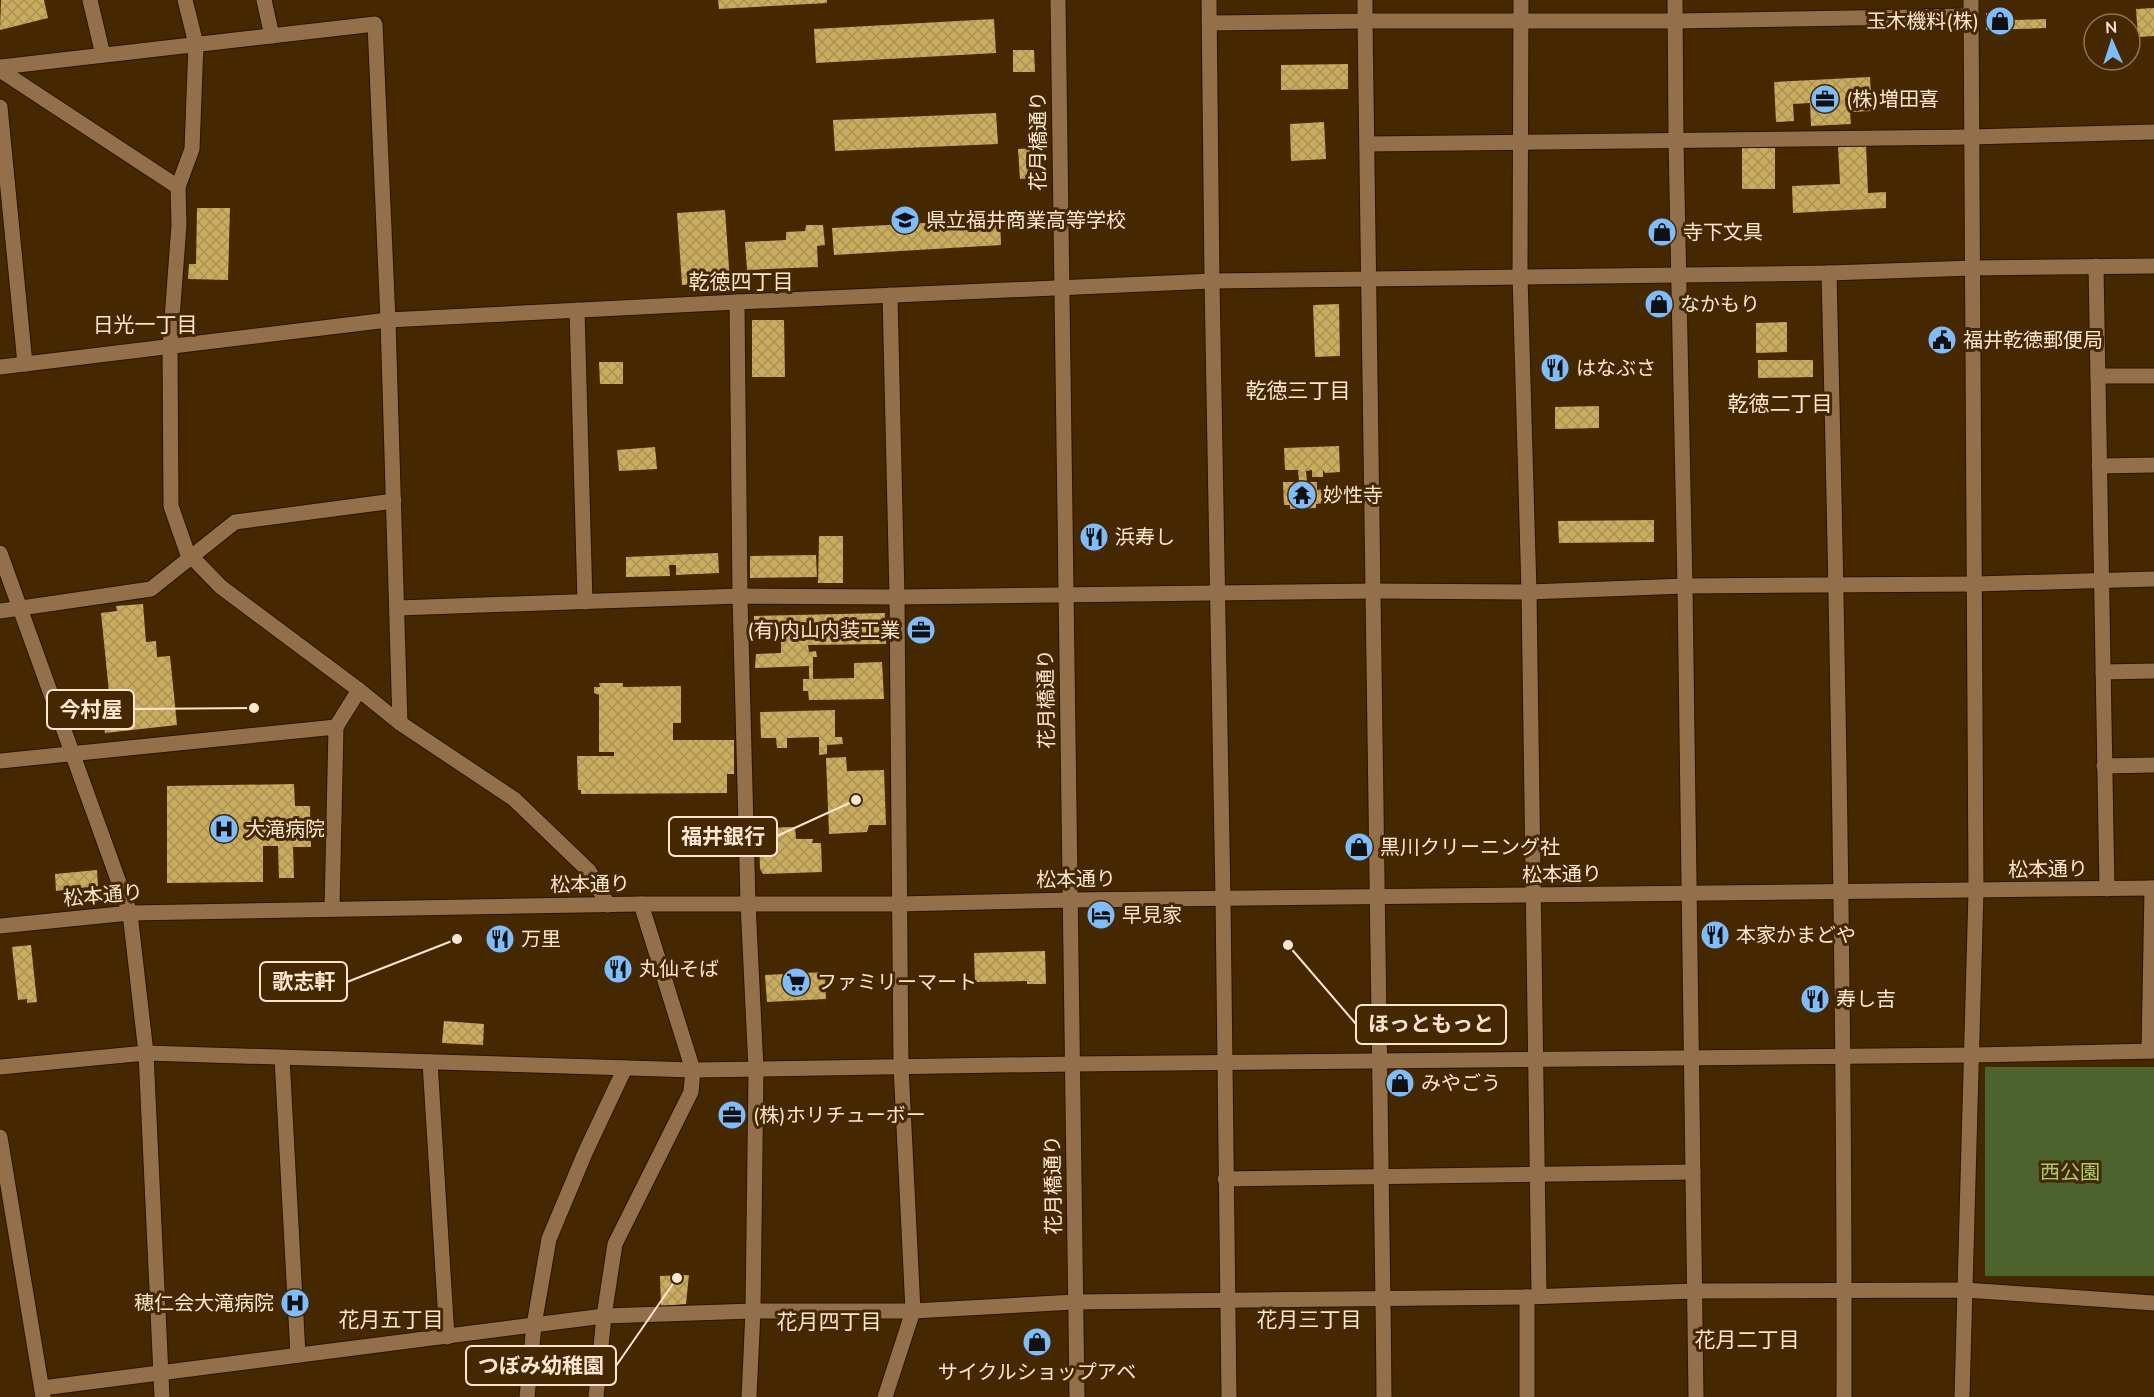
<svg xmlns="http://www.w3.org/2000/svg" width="2154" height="1397" viewBox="0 0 2154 1397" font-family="'Nunito Sans','Noto Sans JP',sans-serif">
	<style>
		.green { fill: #4c632e }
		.building { fill: url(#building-cross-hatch) }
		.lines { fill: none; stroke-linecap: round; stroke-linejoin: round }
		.minor-casing { stroke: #241402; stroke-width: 17 }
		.minor { stroke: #93704a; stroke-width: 15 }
		.labels { text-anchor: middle; stroke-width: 6; stroke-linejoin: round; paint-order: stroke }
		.poi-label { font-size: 20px; fill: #fbe7d3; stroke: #462800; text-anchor: start }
		.street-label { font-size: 20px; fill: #fbe7d3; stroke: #462800 }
		.park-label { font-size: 20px; fill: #a4ce6d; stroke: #462800 }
		.neighbourhood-label { font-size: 21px; fill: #fbe7d3; stroke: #462800 }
		.leader { fill: none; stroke: #fbe7d3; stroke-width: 2 }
		.callout-dot { fill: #fbe7d3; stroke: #462800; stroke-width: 2 }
		.callout { fill: #462800; stroke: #fbe7d3; stroke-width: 2 }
		.callout-label { font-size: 21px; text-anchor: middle; font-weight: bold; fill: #fbe7d3 }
	</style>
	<defs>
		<pattern id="building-cross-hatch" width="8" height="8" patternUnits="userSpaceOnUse" patternTransform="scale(1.5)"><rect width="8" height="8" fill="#caac5e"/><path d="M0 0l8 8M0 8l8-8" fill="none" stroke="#aa9256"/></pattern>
	</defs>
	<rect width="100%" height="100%" fill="#462800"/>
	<rect class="green" x="1985" y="1067" width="169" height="209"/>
	<g class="building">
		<path d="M1 0H44L48 18 0 30Z"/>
		<path d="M718 0H827V3L719 9Z"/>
		<path d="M2154 8V36L2138 37 2136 9Z"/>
		<path d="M1986 13H1994L2016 20 2046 19V28L1986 30Z"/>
		<path d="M994 19 996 53 816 63 814 29Z"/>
		<path d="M1013 50H1034L1035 72H1013Z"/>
		<path d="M1348 64V89L1281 90V65Z"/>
		<path d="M1870 77 1872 111 1850 112 1851 124 1811 126 1810 103 1793 104 1794 121 1776 122 1774 82Z"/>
		<path d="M996 113 998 144 835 151 833 120Z"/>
		<path d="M1324 122 1326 159 1291 161 1290 124Z"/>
		<path d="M1866 145 1868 193 1886 192V208L1793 213 1792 186 1840 184 1838 146Z"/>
		<path d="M1034 148 1035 178 1020 179 1018 149Z"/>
		<rect x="1742" y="148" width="33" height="41"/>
		<path d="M197 208H230L228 280 188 279 189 264H196Z"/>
		<path d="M725 210 730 282 682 285 677 213Z"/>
		<path d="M1000 219 1001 245 834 255 832 228Z"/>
		<path d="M806 225H823L825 245 817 246 818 267 747 270 745 242 786 240V232L805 231Z"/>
		<path d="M1339 304 1340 356 1315 357 1313 305Z"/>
		<path d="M752 320H784L785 377H752Z"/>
		<path d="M1787 322V352L1756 353V323Z"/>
		<path d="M1758 360H1813V377L1758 378Z"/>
		<path d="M599 362H623V384H600Z"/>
		<path d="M1599 406V428L1555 429V407Z"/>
		<path d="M1339 446 1340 472 1325 473 1323 470V477H1312V470L1306 471 1307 482H1317V490L1324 489 1325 503 1316 504V508L1290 509V505H1284L1283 482H1299L1298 470H1285L1284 448Z"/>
		<path d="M655 447 657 469 619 471 617 450Z"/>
		<path d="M1654 520V542L1559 543 1558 521Z"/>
		<path d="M819 536H843V583H818Z"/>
		<path d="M718 553 719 573 676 575V565H669L670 576 626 577V557Z"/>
		<path d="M816 555 817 577 750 578V556Z"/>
		<path d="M143 604 146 642 156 641 157 657 170 656 177 725 105 733 102 709 97 710 96 700 102 699 101 693 109 692 101 613 117 611 116 606Z"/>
		<path d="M885 613 886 644 808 645 809 652 816 651 817 657H813V679L854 678V663L882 662 884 699 809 700 808 691H803V679H809V666L755 668 756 654 781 653V628L754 629V616Z"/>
		<path d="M599 683H623V687L681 686V723H673V740H734V774H727V793L581 794V790H578L577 756H614V752H599V695L594 693V687H600Z"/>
		<path d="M835 710V737H842L843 744 827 745V754L819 755V737L787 738V748H777L776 738H761L760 712Z"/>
		<path d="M846 757 847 771 884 770 886 825H869L867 832 829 834 826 758Z"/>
		<path d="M294 784 295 806H310L311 847H293L294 878H279L278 846H263V882L167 883V786Z"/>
		<path d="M795 827 796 839H813L812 843H821L822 872 763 874 760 869 759 828Z"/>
		<path d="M97 870 98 886 56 891 55 874Z"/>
		<path d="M31 945 37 1002 27 1003V999L18 1000 12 947Z"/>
		<path d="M1045 951 1046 984H1027V981L975 982 974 953Z"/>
		<path d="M825 972 826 999 767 1002 765 975Z"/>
		<path d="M444 1021 484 1024 483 1045 442 1043Z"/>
		<path d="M689 1275 686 1304 661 1306 660 1276Z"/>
	</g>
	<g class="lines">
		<g class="minor-casing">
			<g id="minor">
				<path d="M90 0 103 55"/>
				<path d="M264 0 272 36"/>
				<path d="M1058 0 1077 1397"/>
				<path d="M1209 0 1212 281 1223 899 1229 1397"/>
				<path d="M1521 0 1520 276 1529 592 1539 1295"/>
				<path d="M1675 0 1676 141 1685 586 1696 1397"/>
				<path d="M1210 23 1365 21V0"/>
				<path d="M0 67 375 24 388 320 400 723"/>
				<path d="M0 70 178 187 179 225 170 345 171 506 187 552 221 587 359 690 400 723 514 799 589 871 608 905"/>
				<path d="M0 107 25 364"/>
				<path d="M1367 144 1971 137 2154 132"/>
				<path d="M178 187 192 149 196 44 185 0"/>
				<path d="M2096 266 2107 889"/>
				<path d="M1829 273C1838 648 1845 1022 1844 1397"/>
				<path d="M737 302 740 596 748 903 756 1069 753 1311 749 1397"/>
				<path d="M577 310 585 602"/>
				<path d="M0 367 388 320 737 302 1212 281 1829 273 1973 268 2154 266"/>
				<path d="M2098 376H2154"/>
				<path d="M2099 466 2154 465"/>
				<path d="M0 553 130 913 146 1053 162 1397"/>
				<path d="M398 608 740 596 897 597 1374 591 1529 592 1685 586 1976 584 2154 579"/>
				<path d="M0 611 151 589 235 522 394 501"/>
				<path d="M2103 672 2154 671"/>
				<path d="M0 761 336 727"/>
				<path d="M2104 766 2154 765"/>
				<path d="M332 909 336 727 359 690"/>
				<path d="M0 926 130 913 641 904H899L1071 900 2154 888"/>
				<path d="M2149 1051 2152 888"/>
				<path d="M282 1058 298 1355"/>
				<path d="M430 1062 447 1337"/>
				<path d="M0 1067 146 1053 693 1070 1073 1064 1972 1055 2154 1051"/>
				<path d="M0 1137 43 1397"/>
				<path d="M1225 1179 1693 1172"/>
				<path d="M42 1388 604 1316 753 1311H913L1075 1302 1527 1297 1695 1291 1965 1290 2154 1303"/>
				<path d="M527 1397 534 1325 549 1239 585 1153 625 1068"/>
				<path d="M596 1397 604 1316 615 1244 691 1092 693 1070 641 904"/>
				<path d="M885 1397 913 1311 901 1066 897 597 890 295"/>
				<path d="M1384 1397C1380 938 1371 479 1365 21H1675L1970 16"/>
				<path d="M1527 1397V1297"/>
				<path d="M1962 1397 1976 891 1971 0"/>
			</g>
		</g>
		<use href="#minor" class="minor"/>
	</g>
	<defs>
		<g id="shop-disc" transform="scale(1.5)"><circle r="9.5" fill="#7fbdfa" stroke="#462800"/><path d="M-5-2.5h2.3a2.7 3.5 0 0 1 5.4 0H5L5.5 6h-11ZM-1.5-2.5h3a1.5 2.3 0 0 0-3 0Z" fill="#111"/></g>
		<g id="office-disc" transform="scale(1.5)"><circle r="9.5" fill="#7fbdfa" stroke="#462800"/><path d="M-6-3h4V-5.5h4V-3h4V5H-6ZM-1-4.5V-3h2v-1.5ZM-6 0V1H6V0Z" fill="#111"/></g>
		<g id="school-disc" transform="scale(1.5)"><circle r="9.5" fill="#7fbdfa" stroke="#462800"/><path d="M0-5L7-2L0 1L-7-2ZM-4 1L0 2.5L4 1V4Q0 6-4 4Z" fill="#111"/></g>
		<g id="civic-disc" transform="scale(1.5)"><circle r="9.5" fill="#7fbdfa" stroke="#462800"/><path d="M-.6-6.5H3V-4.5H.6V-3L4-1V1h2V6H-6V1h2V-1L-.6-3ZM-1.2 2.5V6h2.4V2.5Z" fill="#111"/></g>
		<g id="restaurant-disc" transform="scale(1.5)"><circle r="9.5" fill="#7fbdfa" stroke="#462800"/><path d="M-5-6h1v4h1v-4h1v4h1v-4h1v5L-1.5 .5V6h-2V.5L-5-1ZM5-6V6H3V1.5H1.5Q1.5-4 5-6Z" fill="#111"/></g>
		<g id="temple-disc" transform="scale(1.5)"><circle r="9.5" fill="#7fbdfa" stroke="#462800"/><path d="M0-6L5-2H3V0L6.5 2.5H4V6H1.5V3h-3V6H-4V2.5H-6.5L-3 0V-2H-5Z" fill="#111"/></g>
		<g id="hospital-disc" transform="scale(1.5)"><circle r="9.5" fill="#7fbdfa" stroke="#462800"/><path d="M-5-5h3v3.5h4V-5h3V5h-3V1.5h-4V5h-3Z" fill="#111"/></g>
		<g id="hotel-disc" transform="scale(1.5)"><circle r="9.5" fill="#7fbdfa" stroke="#462800"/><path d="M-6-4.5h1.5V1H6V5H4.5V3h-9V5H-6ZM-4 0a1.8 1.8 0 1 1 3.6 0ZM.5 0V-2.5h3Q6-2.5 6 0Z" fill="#111"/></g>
		<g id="supermarket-disc" transform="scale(1.5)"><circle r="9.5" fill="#7fbdfa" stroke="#462800"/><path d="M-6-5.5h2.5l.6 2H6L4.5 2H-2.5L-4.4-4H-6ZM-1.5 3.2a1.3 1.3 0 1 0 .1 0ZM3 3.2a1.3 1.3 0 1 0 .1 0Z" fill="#111"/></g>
	</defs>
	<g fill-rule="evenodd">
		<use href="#shop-disc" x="2000" y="21"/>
		<use href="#office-disc" x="1825" y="99"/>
		<use href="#school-disc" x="905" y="220"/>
		<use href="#shop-disc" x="1662" y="232"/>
		<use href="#shop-disc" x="1659" y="304"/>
		<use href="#civic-disc" x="1942" y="340"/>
		<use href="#restaurant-disc" x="1555" y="368"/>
		<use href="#temple-disc" x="1302" y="495"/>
		<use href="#restaurant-disc" x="1094" y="537"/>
		<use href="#office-disc" x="921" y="630"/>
		<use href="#hospital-disc" x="224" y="829"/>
		<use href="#shop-disc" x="1359" y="847"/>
		<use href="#hotel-disc" x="1101" y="915"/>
		<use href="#restaurant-disc" x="1715" y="935"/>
		<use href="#restaurant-disc" x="500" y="939"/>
		<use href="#restaurant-disc" x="618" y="969"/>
		<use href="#supermarket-disc" x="796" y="982"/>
		<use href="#restaurant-disc" x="1815" y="999"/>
		<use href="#shop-disc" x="1400" y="1083"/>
		<use href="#office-disc" x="732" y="1115"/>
		<use href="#hospital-disc" x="295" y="1303"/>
		<use href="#shop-disc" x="1037" y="1342"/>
	</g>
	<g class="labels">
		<g class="poi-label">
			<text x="1979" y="28" text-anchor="end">玉木機料(株)</text>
			<text x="1846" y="106">(株)増田喜</text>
			<text x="926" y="227">県立福井商業高等学校</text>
			<text x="1683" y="239">寺下文具</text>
			<text x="1680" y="311">なかもり</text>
			<text x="1963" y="347">福井乾徳郵便局</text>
			<text x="1576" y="375">はなぶさ</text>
			<text x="1323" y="502">妙性寺</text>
			<text x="1115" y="544">浜寿し</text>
			<text x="900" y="637" text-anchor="end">(有)内山内装工業</text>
			<text x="245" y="836">大滝病院</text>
			<text x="1380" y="854">黒川クリーニング社</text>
			<text x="1122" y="922">早見家</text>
			<text x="1736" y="942">本家かまどや</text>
			<text x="521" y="946">万里</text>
			<text x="639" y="976">丸仙そば</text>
			<text x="817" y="989">ファミリーマート</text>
			<text x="1836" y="1006">寿し吉</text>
			<text x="1421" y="1090">みやごう</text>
			<text x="753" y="1122">(株)ホリチューボー</text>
			<text x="274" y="1310" text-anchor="end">穂仁会大滝病院</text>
			<text x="1037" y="1379" text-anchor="middle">サイクルショップアベ</text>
		</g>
		<g class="street-label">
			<text transform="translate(1038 141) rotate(-90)" y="7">花月橋通り</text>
			<text transform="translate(1046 699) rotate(-91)" y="7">花月橋通り</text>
			<text transform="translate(2048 869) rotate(-1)" y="7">松本通り</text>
			<text transform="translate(1562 874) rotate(-1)" y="7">松本通り</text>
			<text transform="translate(1076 879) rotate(-1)" y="7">松本通り</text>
			<text transform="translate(590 884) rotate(-1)" y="7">松本通り</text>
			<text transform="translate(103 895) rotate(-5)" y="7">松本通り</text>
			<text transform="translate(1053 1185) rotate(-91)" y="7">花月橋通り</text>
		</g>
		<g class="park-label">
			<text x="2070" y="1179">西公園</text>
		</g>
		<g class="neighbourhood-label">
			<text x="741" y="289">乾徳四丁目</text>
			<text x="145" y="332">日光一丁目</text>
			<text x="1298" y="398">乾徳三丁目</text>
			<text x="1780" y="411">乾徳二丁目</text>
			<text x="391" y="1327">花月五丁目</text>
			<text x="1309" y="1327">花月三丁目</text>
			<text x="829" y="1329">花月四丁目</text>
			<text x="1747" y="1347">花月二丁目</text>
		</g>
	</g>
	<path class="leader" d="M254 708L134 709M856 800L777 836M457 939L347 982M1288 945L1356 1024M677 1278L616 1366"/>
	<g class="callout-dot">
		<circle cx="254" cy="708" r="6"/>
		<circle cx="856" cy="800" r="6"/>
		<circle cx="457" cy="939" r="6"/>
		<circle cx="1288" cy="945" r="6"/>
		<circle cx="677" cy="1278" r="6"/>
	</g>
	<g class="callout">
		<rect x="47" y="690" width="87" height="39" rx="6"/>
		<rect x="669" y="817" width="108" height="39" rx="6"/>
		<rect x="260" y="962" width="87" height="39" rx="6"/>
		<rect x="1356" y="1005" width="150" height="39" rx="6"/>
		<rect x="466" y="1346" width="150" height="39" rx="6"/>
	</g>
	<g class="callout-label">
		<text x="91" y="717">今村屋</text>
		<text x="723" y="844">福井銀行</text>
		<text x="304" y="989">歌志軒</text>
		<text x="1431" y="1031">ほっともっと</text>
		<text x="541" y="1373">つぼみ幼稚園</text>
	</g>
	<g transform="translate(2112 42) rotate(357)"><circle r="28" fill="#462800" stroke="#8e7454" stroke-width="1.5"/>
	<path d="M0-4.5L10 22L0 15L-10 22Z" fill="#7fbdfa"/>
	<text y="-9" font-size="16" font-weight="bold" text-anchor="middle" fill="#fbe7d3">N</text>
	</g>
</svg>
